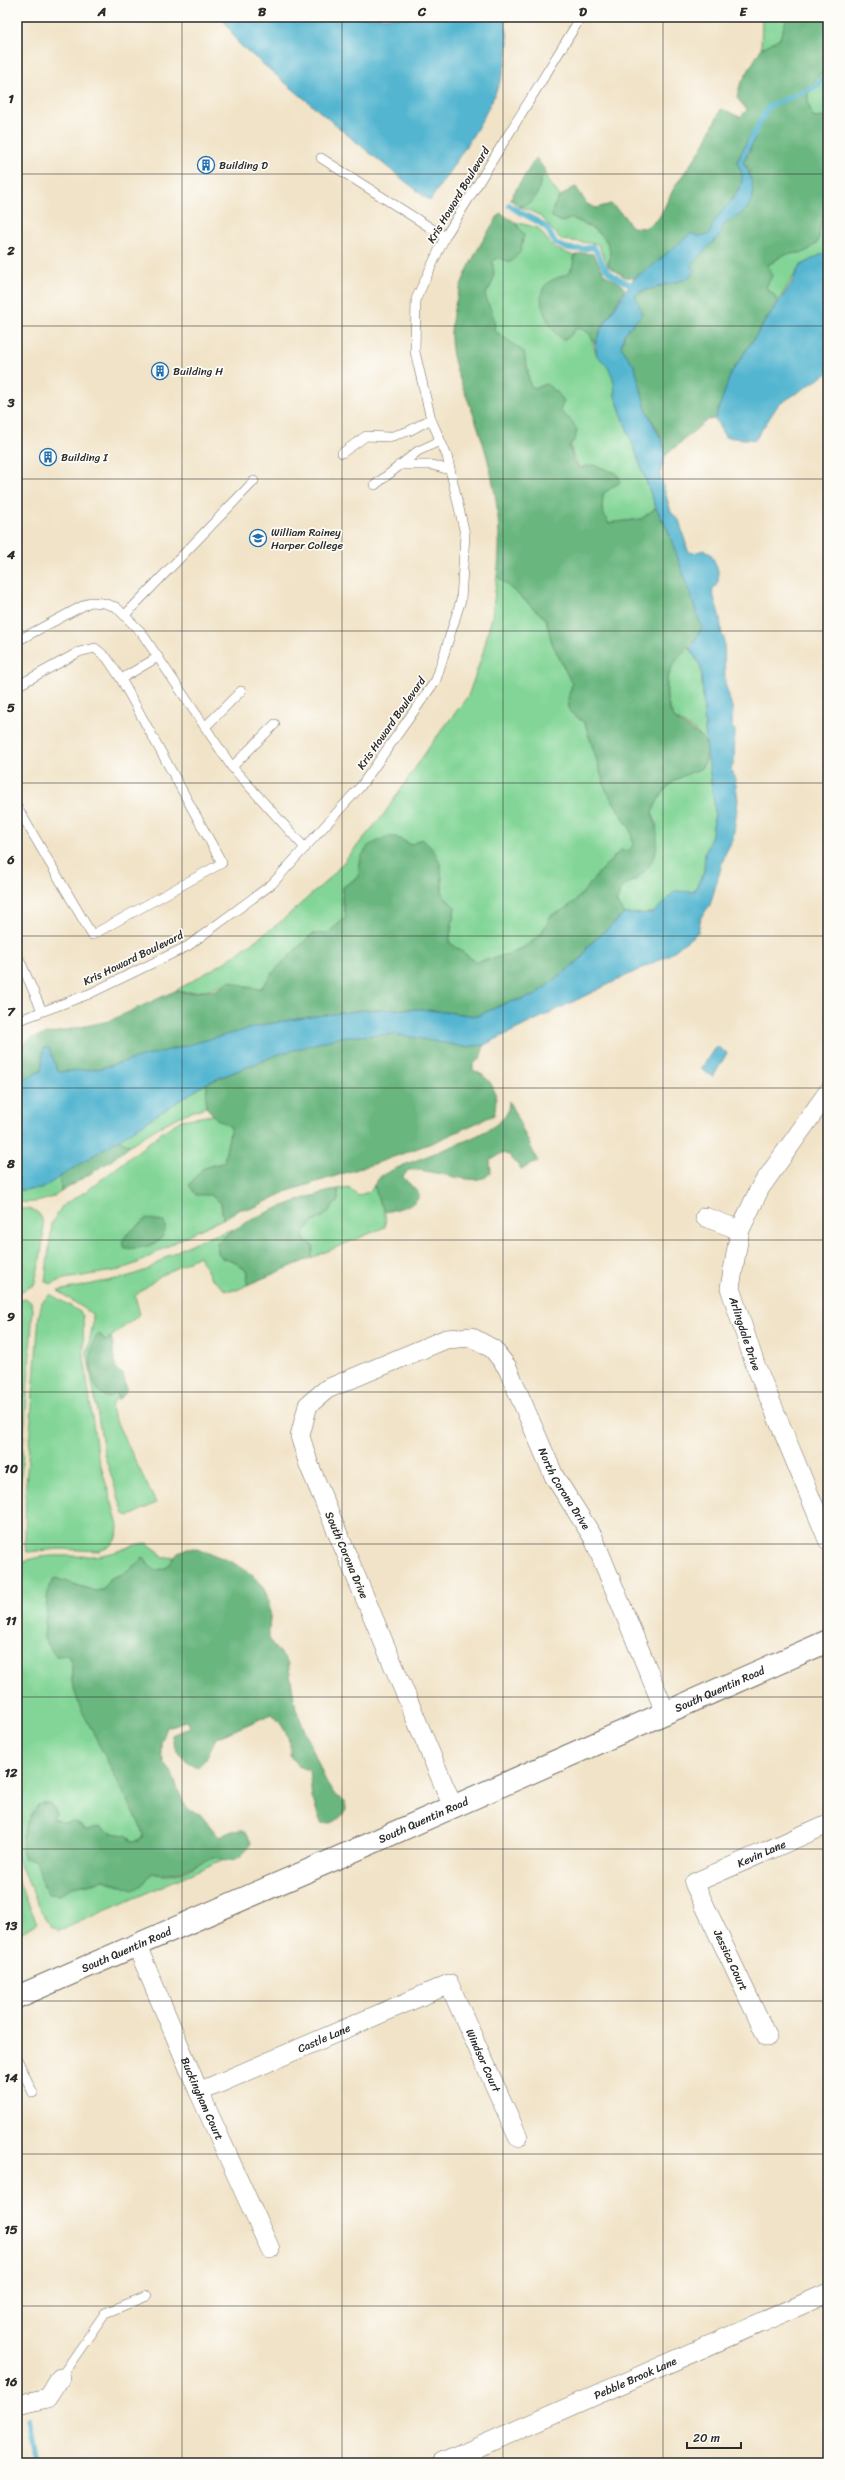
<svg xmlns="http://www.w3.org/2000/svg" width="845" height="2480" viewBox="0 0 845 2480" font-family="Sriracha,sans-serif">
	<style>
		.green { fill: #82d596; stroke: #568060; fill-rule: evenodd }
		.forest { fill: #69b67f; stroke: #4a7055 }
		.water { fill: #52b5d0; stroke: #3e707e }
		.lines { fill: none; stroke-linecap: round; stroke-linejoin: round }
		.stream { stroke: #52b5d0; stroke-width: 5.5 }
		.lane-casing { stroke: #706b62; stroke-width: 10 }
		.street-casing { stroke: #706b62; stroke-width: 20 }
		.secondary-casing { stroke: #706b62; stroke-width: 24 }
		.lane { stroke: #fff; stroke-width: 9 }
		.street { stroke: #fff; stroke-width: 19 }
		.secondary { stroke: #fff; stroke-width: 22 }
		.grid { fill: none; stroke: #2b2b2b; stroke-width: 1; stroke-opacity: 0.55 }
		.labels { text-anchor: middle; stroke-width: 3.5; stroke-linejoin: round; paint-order: stroke }
		.poi-label { font-size: 11px; fill: #2b2b2b; stroke: #fdfcf7; text-anchor: start }
		.street-label { font-size: 11px; fill: #2b2b2b; stroke: #fdfcf7 }
		.neatline { fill: none; stroke: #2b2b2b; stroke-width: 1.5 }
		.grid-label { font-size: 13px; text-anchor: middle; font-weight: bold; fill: #2b2b2b }
	</style>
	<rect width="100%" height="100%" fill="#fdfcf7"/>
	<filter id="ink" filterUnits="userSpaceOnUse"><feTurbulence type="fractalNoise" baseFrequency=".025" numOctaves="2"/><feDisplacementMap in="SourceGraphic" scale="8" xChannelSelector="R" yChannelSelector="G"/><feConvolveMatrix kernelMatrix="1 2 1 2 8 2 1 2 1" color-interpolation-filters="sRGB"/></filter>
	<filter id="wash" filterUnits="userSpaceOnUse"><feTurbulence type="fractalNoise" baseFrequency=".012" numOctaves="4" result="noise"/><feDisplacementMap in="SourceGraphic" scale="16" xChannelSelector="R" yChannelSelector="G"/><feGaussianBlur stdDeviation="0.9" result="paint"/><feColorMatrix in="noise" values="0 0 0 0 0 0 0 0 0 0 0 0 0 0 0 0 0 1.4 0 .05"/><feComposite in="paint" operator="in"/></filter>
	<g filter="url(#wash)">
		<rect width="100%" height="100%" fill="#f1e3c7"/>
		<g class="green">
			<path d="M762 17H787L780 38 761 49Z"/>
			<path d="M828 66V117L814 118C800 93 812 84 828 66Z"/>
			<path d="M545 170 547 179 560 196 552 209 562 222 572 218C593 228 617 238 608 266L598 244 562 240C543 223 548 215 519 207 542 201 536 188 545 170Z"/>
			<path d="M828 217V248L822 254 800 266 777 303 775 296 766 287 772 276 767 266 783 255 805 252 818 242 821 222Z"/>
			<path d="M515 222 538 228 554 248 574 256C574 273 565 277 549 282L568 338 577 328C598 332 589 341 597 355 599 358 603 360 606 364 614 375 615 383 615 396L656 508 641 519 608 523 602 510 603 494 621 481 616 473 593 465 580 468C568 453 570 439 572 421L565 417 536 388 530 386 527 364 494 330 485 295C493 284 496 276 492 262L524 235Z"/>
			<path d="M497 576 546 619 552 643 572 684 568 699 570 712 585 723 606 790 631 830 633 846 628 851 621 850C613 859 604 866 597 875 583 892 573 909 551 915 537 950 509 955 476 962L449 942 455 907 442 895V877L411 845 396 837 361 857 358 877 343 887 342 900 347 917 328 933 312 934 279 966 260 989 246 987 230 981C213 991 195 993 175 991L225 962 278 924 331 877 384 814 432 743 468 696 482 656 492 616Z"/>
			<path d="M690 648 701 667 706 743 694 730 674 718 667 701V681L674 661Z"/>
			<path d="M708 757 715 812 712 835 705 853 704 872 693 892 675 891 653 913 624 914 616 902 623 885 638 879 657 825 652 813C663 786 674 778 701 769Z"/>
			<path d="M207 1083 206 1107C177 1115 155 1129 130 1145L117 1139Z"/>
			<path d="M213 1115 231 1127 224 1162 202 1169 211 1195 221 1203 223 1219 188 1235 140 1262 120 1270 64 1279 52 1284 45 1282 52 1223 62 1206 88 1190 165 1130 181 1120ZM146 1218 155 1243 126 1235 141 1225Z"/>
			<path d="M60 1176 61 1192C45 1202 35 1203 17 1202V1190L41 1189Z"/>
			<path d="M374 1185C380 1202 387 1208 385 1227L311 1258 314 1246 303 1239 305 1231 313 1222 324 1216 338 1201V1189C347 1188 353 1187 357 1196L371 1191Z"/>
			<path d="M17 1208C24 1209 32 1208 38 1213 50 1223 38 1271 34 1285L17 1293Z"/>
			<path d="M233 1229 217 1243 223 1259 232 1260 248 1272 247 1285 237 1290H225L211 1278 199 1256 160 1276 135 1296 140 1314 106 1341 100 1334 93 1346 91 1368 117 1393 119 1399H115L111 1407 113 1415 156 1503 128 1517 124 1514 105 1457 87 1353 93 1323 92 1314 58 1291 126 1277 147 1270 169 1255 195 1242Z"/>
			<path d="M50 1294 80 1312 83 1316 84 1357 97 1453 114 1510 118 1526 117 1538 109 1547 99 1551 60 1549 27 1552 25 1546 26 1484 39 1316 42 1302Z"/>
			<path d="M26 1299 31 1302 33 1309 17 1535V1301Z"/>
			<path d="M147 1543 159 1552 163 1558 175 1557C170 1567 164 1570 153 1570L144 1557 127 1572 109 1579 103 1590 95 1591 55 1578 56 1656 68 1655 72 1665V1682L141 1827 143 1836 139 1841 132 1842 127 1835 110 1833 99 1827 87 1831 75 1822 64 1823 52 1818 55 1808 49 1803 38 1805 36 1860 41 1874 42 1886 60 1895 70 1888 104 1880 119 1886 142 1885 152 1873C163 1876 172 1876 183 1872 197 1868 209 1851 224 1859L59 1931 51 1926 45 1918 17 1859V1604L24 1562C45 1551 79 1559 102 1555 118 1553 131 1544 147 1543Z"/>
			<path d="M17 1878 37 1923 17 1935Z"/>
		</g>
		<g class="forest">
			<path d="M787 17H828V66C812 84 800 93 814 118L828 117V217L821 222 818 242 805 252 783 255 768 265 772 276 766 287 775 296 777 303 731 373 715 419 707 420 665 456 660 435 646 409 635 367 621 347 635 295 689 266 722 233V228L730 219 742 213 750 171 743 162 750 152 754 132 748 139 737 162 743 176 740 186 710 234 699 236 634 278 625 277 608 266C617 238 594 228 572 218L562 222 552 217C552 202 563 192 576 187L587 204 596 208 611 204 624 216 631 227 645 228 659 218 675 186 702 148 721 109 740 117 747 110 737 98 740 85 761 49 780 38Z"/>
			<path d="M536 158 545 170C536 188 542 201 519 207L510 199Z"/>
			<path d="M500 213 515 222 524 235 520 252 511 262 498 258 492 262C496 276 493 284 485 295L495 321 494 330 524 352 530 386 536 388 546 384 557 392 564 401 560 411 572 421 577 430 575 440 569 445 573 460 579 468 593 465 616 473 621 481 603 494 602 510 608 523 641 519 656 508 668 530 702 628C692 648 671 658 667 681 665 691 667 712 675 719 694 735 719 738 701 769 674 778 663 786 652 813 664 845 655 872 623 886L616 902 624 914 588 946 582 958 534 996 506 1003 477 1016 420 1009 366 1010 316 1016 267 1024 97 1069 58 1072 49 1048H44L41 1071 17 1082V1047L34 1037 109 1021 175 991 188 993 216 990 230 981 246 987 260 989 279 966 312 934 328 933 346 917 342 900 343 887 358 877 361 857 368 846 386 837H396L411 845 421 839C443 854 442 871 442 895L455 907 449 942 476 962C509 955 537 950 551 915 573 909 583 892 597 875 604 866 613 859 621 850L628 851 633 846 631 830 606 790 585 723 570 712 568 699 572 684 552 643 546 619 497 576C504 523 493 469 475 419 465 390 450 364 451 332 453 289 477 248 500 213Z"/>
			<path d="M582 253 593 254 605 275 621 284 625 289 601 329 595 344C591 334 587 330 577 328L568 338 562 340C550 328 530 296 549 282 563 272 573 281 574 256Z"/>
			<path d="M394 1034 465 1047 484 1045 480 1059 473 1064V1070C494 1079 499 1094 494 1115L437 1141 377 1163 288 1191 253 1208 240 1209 223 1219 221 1203 211 1195H196L189 1185 202 1169 224 1162 231 1127 217 1119 206 1107 207 1083 279 1054 340 1037Z"/>
			<path d="M509 1101 538 1162 521 1169 509 1155 502 1153 490 1160 491 1172C489 1174 486 1178 483 1178 467 1184 429 1168 408 1170L403 1177 418 1192 419 1197 411 1205 386 1212 379 1202 374 1185 381 1176C406 1160 496 1137 507 1113 508 1109 509 1105 509 1101Z"/>
			<path d="M117 1139 130 1145 112 1160 61 1192 60 1176Z"/>
			<path d="M338 1189V1201L324 1216 313 1222 305 1231 303 1239 314 1246 311 1258 247 1285 248 1272 232 1260 223 1259 218 1253 217 1243C242 1218 304 1197 338 1189Z"/>
			<path d="M146 1218 164 1222C171 1243 142 1250 125 1248L122 1242C127 1231 139 1227 146 1218Z"/>
			<path d="M99 1334 106 1341 111 1337C115 1349 112 1359 117 1371L123 1374C125 1385 131 1391 119 1399L117 1393 108 1398C105 1396 100 1393 98 1390 90 1377 86 1345 99 1334Z"/>
			<path d="M194 1548C224 1558 267 1571 270 1609 271 1619 268 1630 269 1640L288 1663 296 1709 327 1784 335 1795 345 1801 346 1810C340 1819 332 1826 321 1823L312 1797 309 1770 298 1766 290 1756C292 1740 284 1726 272 1714L216 1738 205 1760 198 1767C183 1760 173 1752 172 1735L190 1727 188 1720 167 1727 161 1743V1754L164 1764 172 1774 183 1802 189 1810 200 1814 219 1837 232 1831 242 1830 248 1835 251 1843C246 1851 240 1860 229 1860 224 1861 219 1857 214 1857 190 1866 178 1878 152 1873L142 1885 134 1890 104 1880 70 1888 60 1895 48 1894C40 1884 41 1872 36 1861L23 1858C20 1835 25 1825 38 1805L49 1803 57 1813 52 1819 64 1823 75 1822 87 1830 99 1827 110 1833 127 1835 132 1842 139 1841 143 1836 141 1827 79 1705 72 1682V1665L68 1655 56 1656 44 1639 47 1599 49 1586 55 1578 95 1591 103 1590 109 1579 127 1572 144 1557 153 1570C173 1571 168 1559 181 1551 185 1549 190 1549 194 1548Z"/>
		</g>
		<g class="water">
			<path d="M222 17H504C505 25 509 35 508 44 506 97 458 156 430 201L356 142 239 44Z"/>
			<path d="M754 132 755 139 743 162C753 176 759 201 742 213 735 219 728 220 722 227V233L690 266 695 270 687 279 642 291 635 295 642 314 624 334 621 347 635 367 646 409 664 446 665 456 660 475 671 512 679 520 688 551 693 553 704 550 711 554C717 567 724 579 712 590L720 618 722 636 724 637 725 683 733 711 732 727 735 730 734 763 731 769 735 778 738 800 733 839 725 854 710 905 701 917 698 932 669 955 484 1045 465 1047 394 1034 340 1037 279 1054 207 1083 41 1189 17 1190V1082L41 1071 44 1048H49L58 1072 97 1069 267 1024 316 1016 366 1010 420 1009 477 1016 506 1003 534 996 582 958 588 946 624 914 653 913 675 891 694 892 704 872 705 853 712 835 715 812 706 743 701 667 690 648 702 628 668 530 656 508 615 396C615 379 611 367 597 356L595 344 601 329 634 278 652 266 691 233 699 236 710 234C713 211 742 200 742 177 743 172 738 166 737 162L748 139Z"/>
			<path d="M828 248V373L778 405 755 440 725 437 715 419 731 373 791 284 800 266 822 254Z"/>
			<path d="M716 1046 727 1053 713 1077 701 1069Z"/>
		</g>
		<g class="lines">
			<g class="stream">
				<path d="M751 139 769 106 817 86 828 72"/>
				<path d="M509 205C520 214 533 217 544 226 550 230 550 236 554 241 563 251 582 250 593 247 599 253 599 259 604 266 609 276 626 282 636 287"/>
				<path d="M28 2418 36 2463"/>
			</g>
		</g>
	</g>
	<g filter="url(#ink)">
		<g class="lines">
			<g class="lane-casing">
				<g id="lane">
					<path d="M321 158 445 237"/>
					<path d="M342 453 366 436 389 437 409 431 431 419"/>
					<path d="M399 465H432L450 470"/>
					<path d="M375 485 418 451 440 441"/>
					<path d="M125 615 254 481"/>
					<path d="M17 641 90 602 103 603 116 607 141 632 232 767 305 848"/>
					<path d="M121 679 158 657"/>
					<path d="M17 686 79 652 95 648 107 658 121 679 222 863 92 935 17 807"/>
					<path d="M205 727 241 691"/>
					<path d="M232 767 275 724"/>
					<path d="M17 954 42 1011"/>
					<path d="M17 1021 89 994 188 946 272 884 361 786 436 680 461 600 465 534 447 456 431 419 415 352 416 299 445 237 581 17"/>
					<path d="M17 2059 33 2093"/>
					<path d="M60 2378 105 2313 147 2296"/>
				</g>
			</g>
			<g class="street-casing">
				<g id="street">
					<path id="s1" d="M828 1092 760 1188 740 1230 730 1288 755 1364 828 1540"/>
					<path d="M705 1217 740 1230"/>
					<path id="s2" d="M453 1807 309 1465 300 1436 308 1405 327 1389 446 1339 471 1337 493 1349 507 1367 554 1476 593 1537 666 1714"/>
					<path id="s3" d="M137 1946 199 2092 270 2249"/>
					<path id="s4" d="M767 2037 694 1883 828 1824"/>
					<path id="s5" d="M199 2092 449 1984 518 2137"/>
					<path d="M17 2405 47 2398 60 2378"/>
					<path id="s6" d="M442 2463 828 2293"/>
				</g>
			</g>
			<g class="secondary-casing">
				<g id="secondary">
					<path id="s7" d="M17 1997 335 1859 828 1641"/>
				</g>
			</g>
			<use href="#lane" class="lane"/>
			<use href="#street" class="street"/>
			<use href="#secondary" class="secondary"/>
		</g>
	</g>
	<path class="grid" d="M182 17V2463M342 17V2463M503 17V2463M663 17V2463M17 174H828M17 326H828M17 479H828M17 631H828M17 783H828M17 936H828M17 1088H828M17 1240H828M17 1392H828M17 1544H828M17 1697H828M17 1849H828M17 2001H828M17 2154H828M17 2306H828"/>
	<defs>
		<g id="building-ring" transform="scale(0.9)"><circle r="9.5" fill="#fdfcf7" stroke="#1f6fb2" stroke-width="1.5"/><path d="M-4-6H4V6H1V3H-1V6H-4ZM-2.5-4.3h1.7v1.8h-1.7ZM.8-4.3h1.7v1.8H.8ZM-2.5-1h1.7V.8h-1.7ZM.8-1h1.7V.8H.8Z" fill="#1f6fb2"/></g>
		<g id="university-ring" transform="scale(0.9)"><circle r="9.5" fill="#fdfcf7" stroke="#1f6fb2" stroke-width="1.5"/><path d="M0-5L7-2L0 1L-7-2ZM-4 1L0 2.5L4 1V4Q0 6-4 4Z" fill="#1f6fb2"/></g>
	</defs>
	<g fill-rule="evenodd">
		<use href="#building-ring" x="206" y="165"/>
		<use href="#building-ring" x="160" y="371"/>
		<use href="#building-ring" x="48" y="457"/>
		<use href="#university-ring" x="258" y="538"/>
	</g>
	<g class="labels">
		<g class="poi-label">
			<text x="219" y="169">Building D</text>
			<text x="173" y="375">Building H</text>
			<text x="61" y="461">Building I</text>
			<text x="271" y="536">William Rainey<tspan x="271" dy="13">Harper College</tspan></text>
		</g>
		<g class="street-label">
			<text transform="translate(458 195) rotate(-59)" y="4">Kris Howard Boulevard</text>
			<text transform="translate(391 723) rotate(-55)" y="4">Kris Howard Boulevard</text>
			<text transform="translate(133 958) rotate(-26)" y="4">Kris Howard Boulevard</text>
			<text dy="4" stroke="none"><textPath href="#s1" startOffset="271">Arlingdale Drive</textPath></text>
			<text dy="4" stroke="none"><textPath href="#s2" startOffset="795">North Corona Drive</textPath></text>
			<text transform="translate(347 1555) rotate(67)" y="4">South Corona Drive</text>
			<text dy="4" stroke="none"><textPath href="#s7" startOffset="767">South Quentin Road</textPath></text>
			<text dy="4" stroke="none"><textPath href="#s7" startOffset="443">South Quentin Road</textPath></text>
			<text dy="4" stroke="none"><textPath href="#s4" startOffset="244">Kevin Lane</textPath></text>
			<text dy="4" stroke="none"><textPath href="#s7" startOffset="119">South Quentin Road</textPath></text>
			<text transform="translate(731 1960) rotate(65)" y="4">Jessica Court</text>
			<text dy="4" stroke="none"><textPath href="#s5" startOffset="136">Castle Lane</textPath></text>
			<text dy="4" stroke="none"><textPath href="#s5" startOffset="356">Windsor Court</textPath></text>
			<text dy="4" stroke="none"><textPath href="#s3" startOffset="166">Buckingham Court</textPath></text>
			<text dy="4" stroke="none"><textPath href="#s6" startOffset="211">Pebble Brook Lane</textPath></text>
		</g>
	</g>
	<rect width="845" height="2480" fill="none" stroke="#fdfcf7" stroke-width="44"/>
	<path d="M687 2442v6h54v-6" fill="none" stroke="#2b2b2b" stroke-width="2"/>
	<text x="693" y="2442" font-size="12" fill="#2b2b2b" stroke="#fdfcf7" stroke-width="3" paint-order="stroke">20 m</text>
	<rect x="22" y="22" width="801" height="2436" class="neatline"/>
	<g class="grid-label">
		<text x="102" y="16">A</text>
		<text x="262" y="16">B</text>
		<text x="422" y="16">C</text>
		<text x="583" y="16">D</text>
		<text x="743" y="16">E</text>
		<text x="11" y="103">1</text>
		<text x="11" y="255">2</text>
		<text x="11" y="407">3</text>
		<text x="11" y="559">4</text>
		<text x="11" y="712">5</text>
		<text x="11" y="864">6</text>
		<text x="11" y="1016">7</text>
		<text x="11" y="1168">8</text>
		<text x="11" y="1321">9</text>
		<text x="11" y="1473">10</text>
		<text x="11" y="1625">11</text>
		<text x="11" y="1777">12</text>
		<text x="11" y="1930">13</text>
		<text x="11" y="2082">14</text>
		<text x="11" y="2234">15</text>
		<text x="11" y="2386">16</text>
	</g>
</svg>
